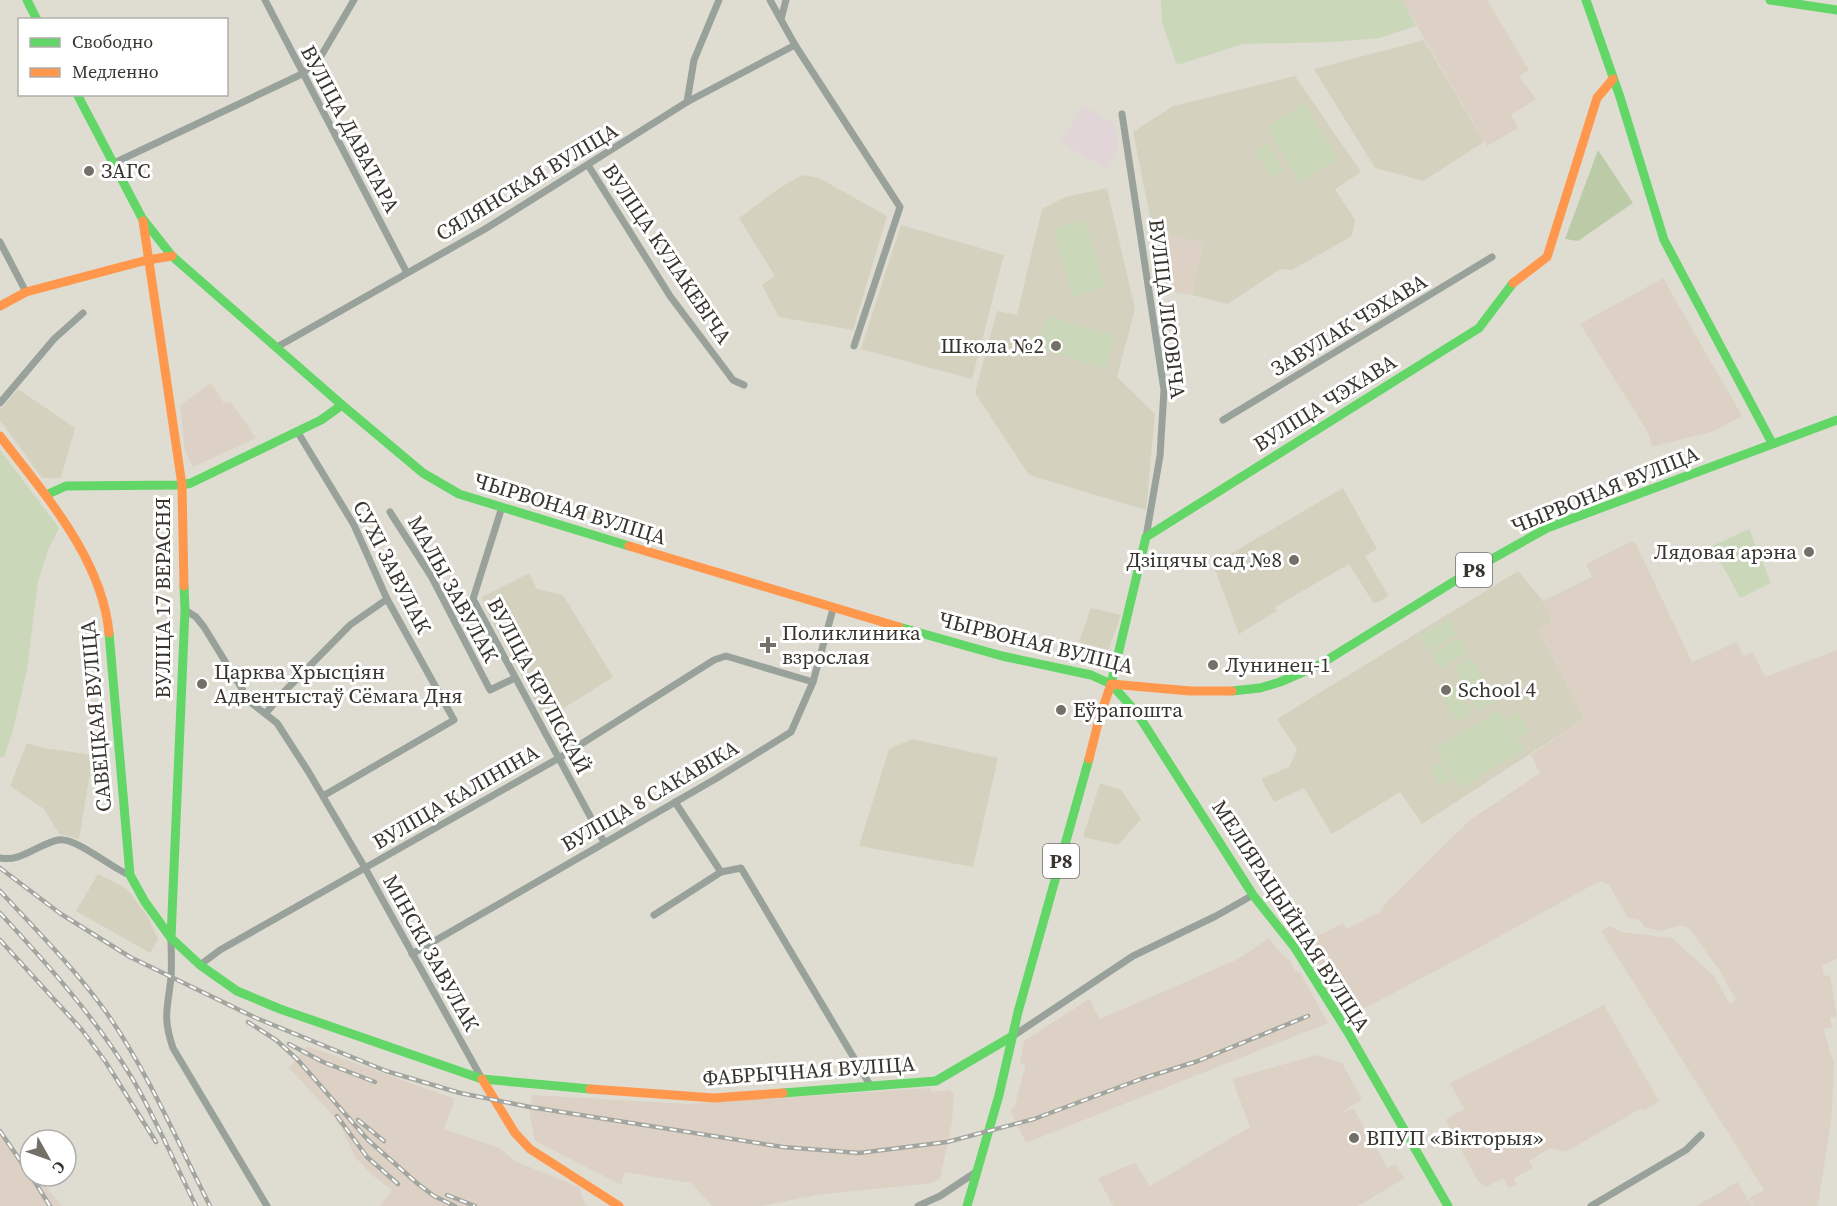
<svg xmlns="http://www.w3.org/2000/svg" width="1837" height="1206" viewBox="0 0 1837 1206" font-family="'Source Serif 4',serif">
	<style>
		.built { fill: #d4d1bf }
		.industrial { fill: #dcd1c4 }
		.medical { fill: #e2d5d8 }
		.green { fill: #cad8b9 }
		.forest { fill: #bbcba8 }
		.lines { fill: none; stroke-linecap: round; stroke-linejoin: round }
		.street { stroke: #99a19b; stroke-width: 7 }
		.fast { stroke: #63d668; stroke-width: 9 }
		.slow { stroke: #ff974d; stroke-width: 9 }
		.rail-casing { stroke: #a3a69f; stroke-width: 4.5 }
		.rail { stroke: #fff; stroke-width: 2; stroke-dasharray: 7; stroke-linecap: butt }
		.poi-dot { fill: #727067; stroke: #fff; stroke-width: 2 }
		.labels { text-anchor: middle; stroke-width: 6; stroke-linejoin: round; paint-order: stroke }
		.shield { fill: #fff; stroke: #73726d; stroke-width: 1.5 }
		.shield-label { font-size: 20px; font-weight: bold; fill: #37352e }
		.street-label { font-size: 21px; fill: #37352e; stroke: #fff }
		.poi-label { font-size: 21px; fill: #37352e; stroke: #fff; text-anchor: start }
	</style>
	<rect width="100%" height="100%" fill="#dfddd2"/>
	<g class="built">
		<path d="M1424 40 1484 142 1423 181 1375 168 1314 69Z"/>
		<path d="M1295 76 1361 172 1335 189 1355 220 1352 236 1292 270 1280 269 1228 304 1192 295 1203 243 1153 231 1133 132 1173 106Z"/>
		<path d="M802 175 819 178 887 216 853 330 779 317 762 285 775 276 739 218 778 189Z"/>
		<path d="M1107 188 1135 309 1117 377 1155 414 1146 510 1029 475 975 393 997 311 1017 315 1042 209 1065 197Z"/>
		<path d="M901 225 1004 255 972 379 861 349Z"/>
		<path d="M18 389 75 428 61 478H42L0 420V410Z"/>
		<path d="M1343 488 1377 549 1365 556 1389 596 1374 604 1349 564 1275 607 1277 611 1239 634 1213 564Z"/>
		<path d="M1518 571 1543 601 1553 622 1539 630 1584 719 1422 824 1400 792 1332 834 1304 788 1274 802 1261 779 1289 767 1297 750 1277 719Z"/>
		<path d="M529 573 537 589 563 595 613 677 545 720 484 606 482 597Z"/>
		<path d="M1091 608 1121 615 1108 650 1079 642Z"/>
		<path d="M912 739 998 758 973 867 859 846 889 749Z"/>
		<path d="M27 743 44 748 93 755 79 839 59 834 44 809 10 786Z"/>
		<path d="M1100 783 1121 790 1141 819 1118 845 1083 837Z"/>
		<path d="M98 874 127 889 148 917 158 939 150 953 76 911Z"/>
	</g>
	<g class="industrial">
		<path d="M1402 0H1487L1529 70 1519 76 1536 99 1511 115 1518 128 1487 146Z"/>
		<path d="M1153 231 1203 243 1192 295 1161 290Z"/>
		<path d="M1663 278 1742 416 1714 431 1652 447 1648 432 1580 324Z"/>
		<path d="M211 383 224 403 231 402 256 438 193 467 185 451 180 405Z"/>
		<path d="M1632 541 1636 544 1692 662 1737 642 1744 656 1753 652 1765 677 1837 650V958L1822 966 1824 976 1830 975 1837 1016 1830 1018 1832 1027 1824 1029 1830 1053 1834 1062 1832 1113 1818 1206H1753L1749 1198 1764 1190 1601 931 1610 926 1621 932 1672 938 1714 976 1730 1004 1736 1000 1719 970 1689 928 1681 925 1661 931 1644 927 1640 920 1628 918 1609 885 1601 881 1589 887 1462 957 1348 1017 1306 942 1343 923 1347 929 1380 912 1390 898 1394 895 1470 820 1540 773 1531 755 1584 719 1539 629 1552 622 1543 601 1592 577 1586 564Z"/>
		<path d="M1269 938 1279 951 1291 962 1295 971 1300 972 1328 1023 1026 1143 1010 1110 1014 1108 1026 1065 1020 1063 1024 1041 1089 999 1100 1019 1238 959Z"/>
		<path d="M1604 1005 1659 1101 1645 1110 1640 1109 1566 1152 1550 1148 1529 1161 1533 1168 1514 1178 1517 1184 1509 1188 1503 1178 1486 1187 1478 1181 1445 1120 1464 1109 1450 1083Z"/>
		<path d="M307 1046 455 1099 444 1129 499 1148 517 1162 579 1187 585 1204 588 1206H380L392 1190 372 1175 355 1157 342 1129 331 1113 289 1068Z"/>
		<path d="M1316 1055 1342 1063 1362 1099 1339 1115 1353 1108 1388 1168 1395 1164 1405 1178 1358 1206H1113L1098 1178 1135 1163 1150 1186 1250 1127 1232 1079Z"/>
		<path d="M930 1088 932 1092 949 1090 954 1094 952 1122 940 1179 933 1183 816 1195 762 1206H712L691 1183 624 1172 621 1185 535 1141 529 1111 532 1095 688 1104Z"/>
		<path d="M0 1133 30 1168V1176H37L62 1206H0Z"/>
		<path d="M1737 1182 1752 1206H1696L1719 1193Z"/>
	</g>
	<path class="medical" d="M1083 105 1116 125 1118 149 1106 169 1061 142Z"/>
	<g class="green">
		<path d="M1161 0H1402L1416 26 1380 38 1334 42 1243 44 1177 65 1162 23Z"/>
		<path d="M1304 103 1338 159 1300 182 1267 127Z"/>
		<path d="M1267 143 1284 170 1272 178 1255 151Z"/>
		<path d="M1085 220 1105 287 1073 297 1053 229Z"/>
		<path d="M1047 316 1115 336 1105 368 1037 348Z"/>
		<path d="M0 450 59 528 48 550 38 582 27 670 12 734 4 757H0Z"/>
		<path d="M1749 529 1771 583 1740 598 1712 546Z"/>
		<path d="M1448 619 1457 634 1429 651 1420 636Z"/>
		<path d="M1460 637 1468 652 1440 669 1431 654Z"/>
		<path d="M1471 658 1497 700 1479 710 1454 668Z"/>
		<path d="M1456 687 1472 712 1457 721 1442 696Z"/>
		<path d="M1499 710 1524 749 1461 788 1436 749Z"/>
		<path d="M1518 712 1529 731 1518 737 1507 719Z"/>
		<path d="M1441 761 1452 779 1441 786 1430 767Z"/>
	</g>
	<path class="forest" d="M1598 150 1633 203 1578 241 1565 239Z"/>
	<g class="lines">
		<g class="street">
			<path d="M265 0 407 273"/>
			<path d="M770 0 795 45 900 207 854 346"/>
			<path d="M781 19 786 0"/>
			<path d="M687 102 694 60 719 0"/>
			<path d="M1122 114 1164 390 1160 456 1146 537"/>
			<path d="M114 163 302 74 321 56 354 0"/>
			<path d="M588 165 670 296 733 380 744 385"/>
			<path d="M0 242 26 292"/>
			<path d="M277 347 485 229 687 102 795 45"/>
			<path d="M0 403 54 339 83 313"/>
			<path d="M1223 420 1492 257"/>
			<path d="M297 431 354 525 387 599 454 720 323 796"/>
			<path d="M502 507 473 599 604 842"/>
			<path d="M390 512 431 576 490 690 515 678"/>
			<path d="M185 610 196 617 204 627 250 702 277 723 308 771 365 868 482 1079"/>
			<path d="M266 713 284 692 350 625 387 599"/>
			<path d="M675 802 721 872 741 868 870 1085"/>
			<path d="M0 858C22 862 38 844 58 840 77 837 112 869 130 875"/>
			<path d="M654 915 721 872"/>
			<path d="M171 938C171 951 172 964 171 977 168 1008 162 1016 173 1048L267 1206"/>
			<path d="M412 954 717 778 791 732 813 682 833 609"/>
			<path d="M200 965 220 950 559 758 714 660 726 656 813 682"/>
			<path d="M1013 1036 1133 956 1216 916 1253 895"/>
			<path d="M918 1206 940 1196 976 1172"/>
			<path d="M1591 1206 1686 1150 1701 1135"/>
		</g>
		<g class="fast">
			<path d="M27 0 37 20"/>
			<path d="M1586 0 1620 97 1664 240 1772 443"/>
			<path d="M1770 0 1837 10"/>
			<path d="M77 94 142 218 172 256 342 405 423 473 459 494 629 546"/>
			<path d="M46 495 66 486 182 485 191 483 321 420 342 405"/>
			<path d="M899 627 1002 656 1091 675 1111 684 1137 713 1253 895 1295 948 1349 1034 1448 1206"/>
			<path d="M109 633 130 875 145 902 171 938 200 965 237 991 280 1009 482 1079 590 1089"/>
			<path d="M1111 684 1146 537 1479 328 1513 283"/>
			<path d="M1232 691 1260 688 1280 682 1319 665 1474 569 1547 528 1837 420"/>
			<path d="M171 938 185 610 184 586"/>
			<path d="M783 1093 936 1081 1011 1037"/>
			<path d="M967 1206 999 1095 1018 1012 1089 759"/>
		</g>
		<g class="slow">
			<path d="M143 221 182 485 184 586"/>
			<path d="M1513 283 1547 257 1597 98 1613 79"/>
			<path d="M0 306 26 292 147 260 172 256"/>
			<path d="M0 436C44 494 102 558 109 633"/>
			<path d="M629 546 899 627"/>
			<path d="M1089 759 1099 719 1111 684 1190 691H1232"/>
			<path d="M482 1079 515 1133 530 1149 619 1206"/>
			<path d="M590 1089 714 1098 783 1093"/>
		</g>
		<g class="rail-casing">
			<g id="rail">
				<path d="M0 868 61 914 130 957 256 1018 386 1071 460 1093 530 1107 783 1147 859 1153 947 1142 1034 1119 1141 1079 1198 1061 1308 1016"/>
				<path d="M0 891C36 930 75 969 106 1012 148 1072 177 1141 210 1206"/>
				<path d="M0 913C48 965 95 1017 132 1078 156 1119 175 1164 196 1206"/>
				<path d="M0 940 82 1030 105 1061 156 1142"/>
				<path d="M248 1022 276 1040 297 1059 368 1140 418 1184 434 1196 455 1206"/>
				<path d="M289 1044 323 1062 375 1082"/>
				<path d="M337 1116 367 1157 398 1184"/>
				<path d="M358 1120 384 1141"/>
				<path d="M0 1131 30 1175"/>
				<path d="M31 1176 50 1206"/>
				<path d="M447 1195 475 1206"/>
			</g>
		</g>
		<use href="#rail" class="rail"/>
	</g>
	<g class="poi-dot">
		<circle cx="89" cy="171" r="6"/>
		<circle cx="1056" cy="346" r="6"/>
		<circle cx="1809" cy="552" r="6"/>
		<circle cx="1294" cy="560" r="6"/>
		<path d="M765 636h6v6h6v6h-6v6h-6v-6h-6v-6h6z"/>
		<circle cx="1213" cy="665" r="6"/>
		<circle cx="202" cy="684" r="6"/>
		<circle cx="1446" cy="690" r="6"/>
		<circle cx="1061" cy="710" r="6"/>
		<circle cx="1354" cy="1138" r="6"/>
	</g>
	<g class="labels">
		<g class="shield">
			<rect x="1456" y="553" width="36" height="34" rx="4.5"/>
			<rect x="1043" y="844" width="36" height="34" rx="4.5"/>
		</g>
		<g class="shield-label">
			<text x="1474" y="577">Р8</text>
			<text x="1061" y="868">Р8</text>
		</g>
		<g class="street-label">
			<text transform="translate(350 129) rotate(62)" y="7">ВУЛІЦА ДАВАТАРА</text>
			<text transform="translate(527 182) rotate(-31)" y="7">СЯЛЯНСКАЯ ВУЛІЦА</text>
			<text transform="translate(667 254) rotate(56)" y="7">ВУЛІЦА КУЛАКЕВІЧА</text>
			<text transform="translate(1167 309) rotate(83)" y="7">ВУЛІЦА ЛІСОВІЧА</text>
			<text transform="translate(1349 325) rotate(-31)" y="7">ЗАВУЛАК ЧЭХАВА</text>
			<text transform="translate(1325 403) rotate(-32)" y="7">ВУЛІЦА ЧЭХАВА</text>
			<text transform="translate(1605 490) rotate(-22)" y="7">ЧЫРВОНАЯ ВУЛІЦА</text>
			<text transform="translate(570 509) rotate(17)" y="7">ЧЫРВОНАЯ ВУЛІЦА</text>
			<text transform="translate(392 567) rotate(63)" y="7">СУХІ ЗАВУЛАК</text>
			<text transform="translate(453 589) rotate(61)" y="7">МАЛЫ ЗАВУЛАК</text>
			<text transform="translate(163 598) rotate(-90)" y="7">ВУЛІЦА 17 ВЕРАСНЯ</text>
			<text transform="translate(1036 643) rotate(14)" y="7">ЧЫРВОНАЯ ВУЛІЦА</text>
			<text transform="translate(539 686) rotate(62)" y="7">ВУЛІЦА КРУПСКАЙ</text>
			<text transform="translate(96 716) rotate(-95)" y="7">САВЕЦКАЯ ВУЛІЦА</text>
			<text transform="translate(650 796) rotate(-30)" y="7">ВУЛІЦА 8 САКАВІКА</text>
			<text transform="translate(456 797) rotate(-30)" y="7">ВУЛІЦА КАЛІНІНА</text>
			<text transform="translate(1291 916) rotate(57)" y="7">МЕЛІЯРАЦЫЙНАЯ ВУЛІЦА</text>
			<text transform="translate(431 953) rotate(61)" y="7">МІНСКІ ЗАВУЛАК</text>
			<text transform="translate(809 1071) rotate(-4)" y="7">ФАБРЫЧНАЯ ВУЛІЦА</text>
		</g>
		<g class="poi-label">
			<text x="101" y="178">ЗАГС</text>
			<text x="1044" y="353" text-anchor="end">Школа №2</text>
			<text x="1797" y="559" text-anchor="end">Лядовая арэна</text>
			<text x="1282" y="567" text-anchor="end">Дзіцячы сад №8</text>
			<text x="782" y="640">Поликлиника<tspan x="782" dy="24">взрослая</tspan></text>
			<text x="1225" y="672">Лунинец-1</text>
			<text x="214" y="679">Царква Хрысціян<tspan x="214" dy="24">Адвентыстаў Сёмага Дня</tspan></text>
			<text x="1458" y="697">School 4</text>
			<text x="1073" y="717">Еўрапошта</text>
			<text x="1366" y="1145">ВПУП «Вікторыя»</text>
		</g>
	</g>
	<rect x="18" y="18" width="210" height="78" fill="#ffffff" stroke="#afaeab" stroke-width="1.5"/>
	<rect x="30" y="38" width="30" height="9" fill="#63d668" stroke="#afaeab" stroke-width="1.5"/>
	<text x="72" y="48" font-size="18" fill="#37352e">Свободно</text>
	<rect x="30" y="68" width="30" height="9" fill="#ff974d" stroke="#afaeab" stroke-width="1.5"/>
	<text x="72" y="78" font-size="18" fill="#37352e">Медленно</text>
	<g transform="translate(48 1158) rotate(130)"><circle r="28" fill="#ffffff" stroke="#afaeab" stroke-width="1.5"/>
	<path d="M0-4.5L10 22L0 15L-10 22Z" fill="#727067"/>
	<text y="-9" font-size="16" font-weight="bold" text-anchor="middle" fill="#37352e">С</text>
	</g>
</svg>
